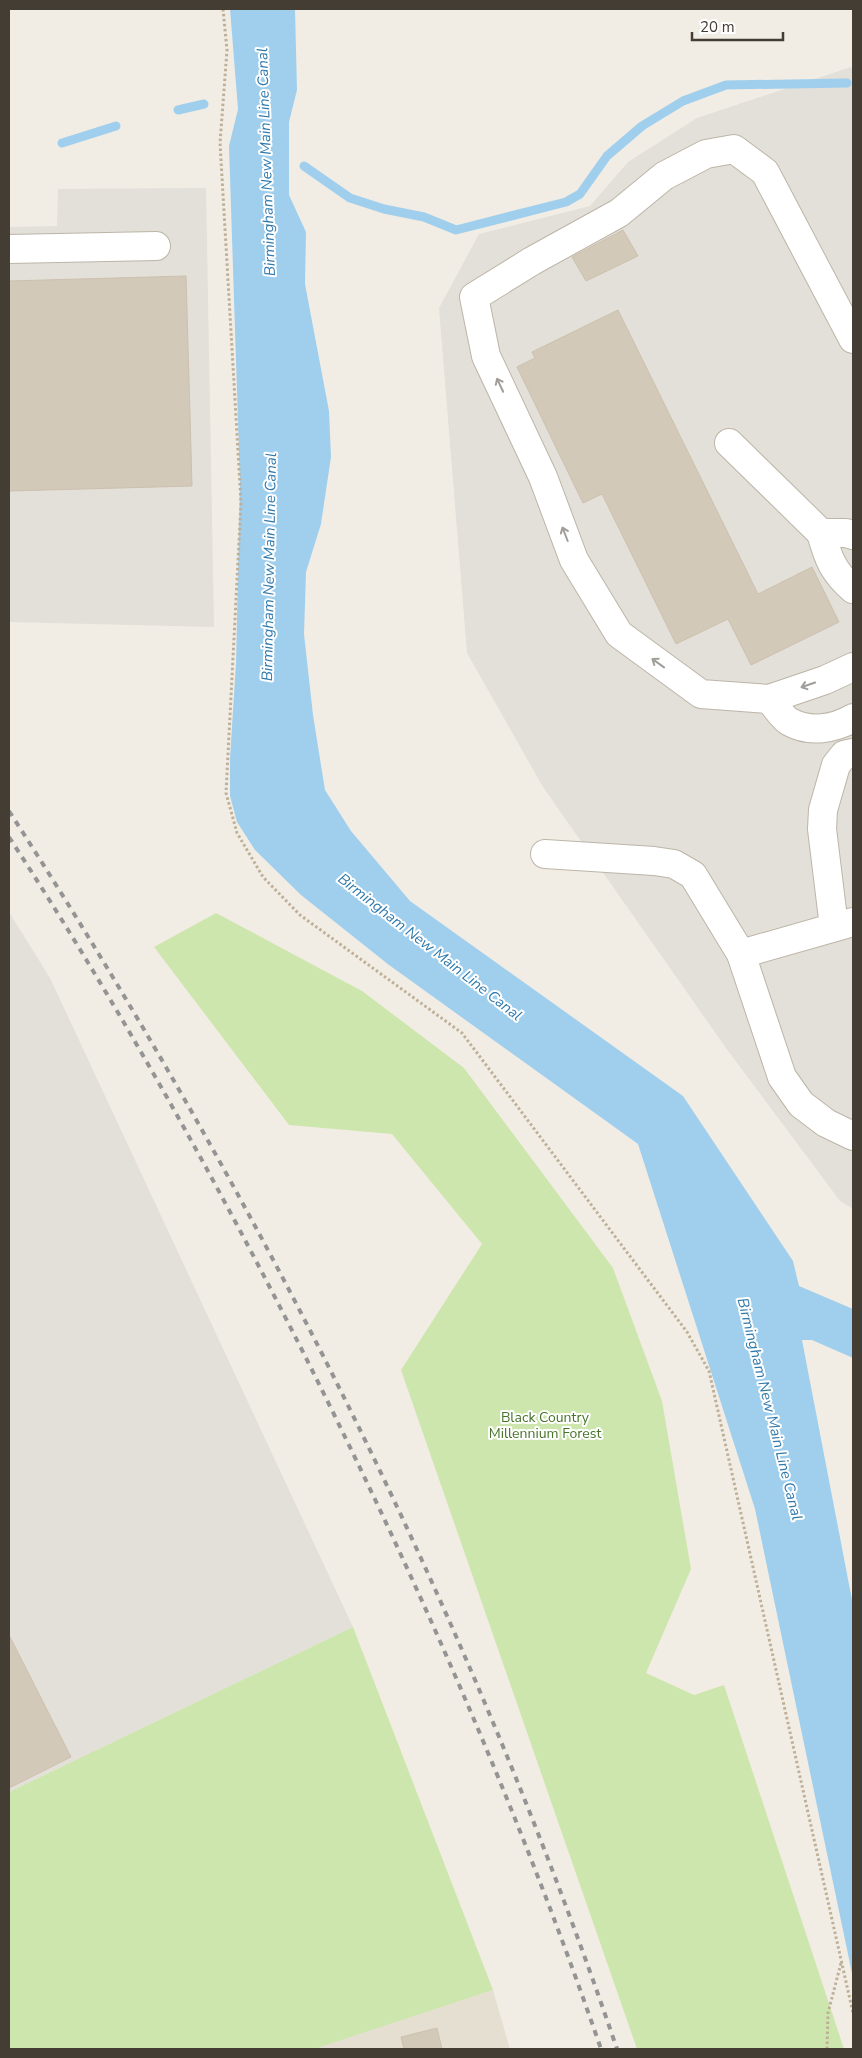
<svg xmlns="http://www.w3.org/2000/svg" width="862" height="2058" viewBox="0 0 862 2058" font-family="'Nunito Sans',sans-serif">
	<style>
		.residential { fill: #e5dfd2 }
		.industrial { fill: #e3dfd9 }
		.green { fill: #cde6ad }
		.water { fill: #a0cfee }
		.lines { fill: none; stroke-linecap: round; stroke-linejoin: round }
		.stream { stroke: #a0cfee; stroke-width: 9 }
		.building { fill: #d3c9b9; stroke: #cdc0ad }
		.minor-casing { stroke: #bdb5a7; stroke-width: 30 }
		.path { stroke: #beb098; stroke-width: 3; stroke-dasharray: 2.5 2.5; stroke-linecap: butt }
		.minor { stroke: #fff; stroke-width: 28 }
		.rail { stroke: #949494; stroke-width: 4; stroke-dasharray: 6 6; stroke-linecap: butt }
		.oneway { stroke: #a19e9a }
		.labels { text-anchor: middle; stroke-width: 4; stroke-linejoin: round; paint-order: stroke }
		.park-label { font-size: 14px; fill: #467329; stroke: #fff }
		.water-label { font-size: 15px; font-style: italic; fill: #3079ac; stroke: #fff }
	</style>
	<rect width="100%" height="100%" fill="#f2ede4"/>
	<path class="residential" d="M493 1990 510 2049H314L315 2048Z"/>
	<g class="industrial">
		<path d="M851 67 853 71V1209L840 1201 726 1048 543 787 467 653 439 308 479 234 590 206 628 162 697 118Z"/>
		<path d="M206 188 214 627 9 622V227L57 226 58 189Z"/>
		<path d="M9 912 50 978 353 1627 9 1792Z"/>
	</g>
	<g class="green">
		<path d="M216 913 362 991 464 1068 613 1268 662 1401 691 1569 646 1673 694 1695 724 1685 844 2049H637L401 1370 482 1244 392 1134 289 1125 154 947Z"/>
		<path d="M353 1627 493 1990 314 2049H9V1792Z"/>
	</g>
	<path class="water" d="M230 9H295L297 90 289 122V195L306 232 305 284 329 411 331 457 321 524 306 572 304 634 313 715 325 790 351 831 410 901 683 1096 793 1261 799 1286 853 1309V1358L812 1340H802L853 1605V1978L755 1509 638 1144 389 965 301 895 255 850 237 822 230 796V758L236 663 240 484 229 146 238 109Z"/>
	<g class="lines">
		<g class="stream">
			<path d="M178 110 204 104"/>
			<path d="M62 143 116 126"/>
			<path d="M304 166 350 198 384 209 424 217 456 230 566 202 580 194 607 156 642 126 683 101 726 85 847 83"/>
		</g>
	</g>
	<g class="building">
		<path d="M623 230 638 256 586 281 572 257Z"/>
		<path d="M186 276 192 486 9 491V281Z"/>
		<path d="M618 310 758 594 812 567 839 622 751 665 728 619 676 644 602 494 583 503 517 367 535 358 532 352Z"/>
		<path d="M9 1635 71 1757 9 1788Z"/>
		<path d="M437 2028 442 2049H404L401 2037Z"/>
	</g>
	<g class="lines">
		<g class="minor-casing">
			<g id="minor">
				<path d="M9 249 156 246"/>
				<path d="M853 339 765 172 734 149 706 154 664 176 619 213 532 261 474 297 486 356 543 477 574 560 619 634 701 694 769 699 825 680 853 667"/>
				<path d="M729 443 821 533"/>
				<path d="M853 535 846 533H821C828 558 833 572 853 589"/>
				<path d="M769 699C775 705 782 718 790 722 810 733 834 729 853 718"/>
				<path d="M545 854 654 861 674 864 693 875 741 954 782 1077 801 1104 826 1123 853 1136"/>
				<path d="M834 927 822 829 823 810 836 765 844 755 853 753"/>
				<path d="M741 954 853 922"/>
			</g>
		</g>
		<g class="path">
			<path d="M223 9 227 50 220 143 241 503 226 793 237 833 263 877 300 915 462 1033 687 1332 709 1371 853 2013"/>
			<path d="M827 2049 828 2013 841 1963"/>
		</g>
		<use href="#minor" class="minor"/>
		<g class="rail">
			<path d="M9 811C259 1198 469 1614 617 2049"/>
			<path d="M9 837C118 1004 215 1178 305 1356 418 1581 519 1811 601 2049"/>
		</g>
	</g>
	<defs><path id="oneway-shaft" d="M-6 0H5M1.5-3L5.5 0L1.5 3" fill="none" stroke-width="1.6" stroke-linecap="round" stroke-linejoin="round" transform="scale(1.25)"/></defs>
	<g class="oneway">
		<use href="#oneway-shaft" transform="translate(500 385) rotate(-115)"/>
		<use href="#oneway-shaft" transform="translate(565 534) rotate(-111)"/>
		<use href="#oneway-shaft" transform="translate(658 663) rotate(-144)"/>
		<use href="#oneway-shaft" transform="translate(808 685) rotate(161)"/>
	</g>
	<g class="labels">
		<g class="park-label">
			<text x="545" y="1422">Black Country<tspan x="545" dy="16">Millennium Forest</tspan></text>
		</g>
		<g class="water-label">
			<text transform="translate(266 162) rotate(-92)" y="5">Birmingham New Main Line Canal</text>
			<text transform="translate(269 567) rotate(-89)" y="5">Birmingham New Main Line Canal</text>
			<text transform="translate(430 947) rotate(38)" y="5">Birmingham New Main Line Canal</text>
			<text transform="translate(770 1409) rotate(76)" y="5">Birmingham New Main Line Canal</text>
		</g>
	</g>
	<rect width="862" height="2058" fill="none" stroke="#433d34" stroke-width="20"/>
	<path d="M692 32v8h91v-8" fill="none" stroke="#433d34" stroke-width="2.5"/>
	<text x="700" y="32" font-size="15" fill="#433d34" stroke="#ffffff" stroke-width="4" paint-order="stroke">20 m</text>
</svg>
